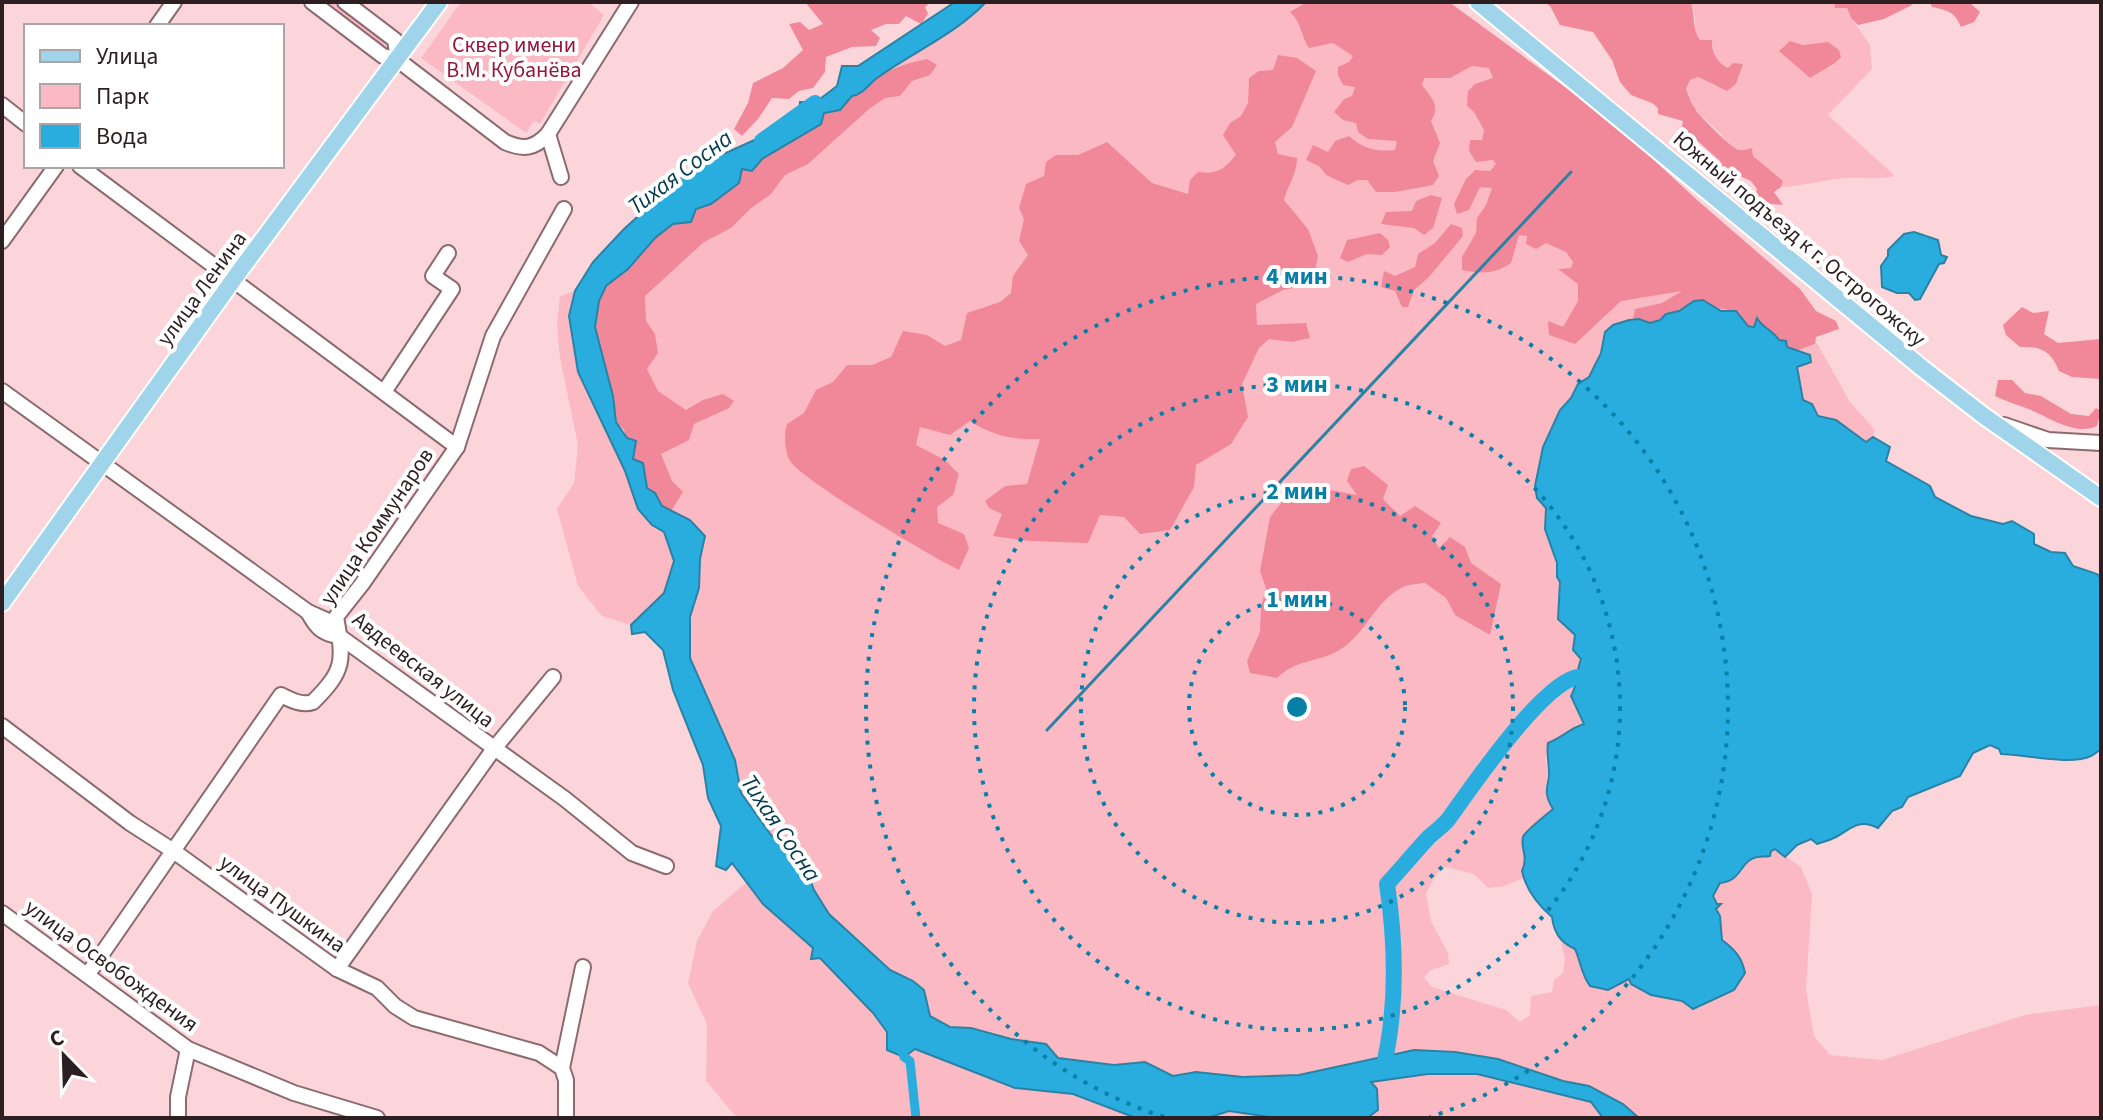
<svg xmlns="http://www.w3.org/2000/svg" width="2103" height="1120" viewBox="0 0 2103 1120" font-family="'Source Sans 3',sans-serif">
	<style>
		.green { fill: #fbbac3; fill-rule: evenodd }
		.forest { fill: #f1889a }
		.water { fill: #29adde; stroke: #2a82a5; stroke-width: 2 }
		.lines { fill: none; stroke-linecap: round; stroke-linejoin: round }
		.stream { stroke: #2a82a5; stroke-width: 3 }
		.canal { stroke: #29adde; stroke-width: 9 }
		.river { stroke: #29adde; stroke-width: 16 }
		.minor-casing { stroke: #8c6a6f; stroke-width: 18 }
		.major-casing { stroke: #fff; stroke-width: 20 }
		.minor { stroke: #fff; stroke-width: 14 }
		.major { stroke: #9fd4eb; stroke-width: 16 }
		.ring { fill: none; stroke: #087fa6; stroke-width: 4; stroke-dasharray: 4 8 }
		.labels { text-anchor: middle; stroke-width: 8; stroke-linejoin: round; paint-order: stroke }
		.park-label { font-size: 22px; fill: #94183e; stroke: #fff }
		.street-label { font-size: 22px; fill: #2d1f21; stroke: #fff }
		.water-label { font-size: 24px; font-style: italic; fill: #033b4f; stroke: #fff }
		.centre { fill: #087fa6; stroke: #fff; stroke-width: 4 }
		.ring-label { font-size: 24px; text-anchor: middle; font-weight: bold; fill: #087fa6; stroke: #fff; stroke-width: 8; stroke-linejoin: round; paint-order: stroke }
	</style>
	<rect width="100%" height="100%" fill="#fbd5da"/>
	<g class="green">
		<path d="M320 2H336L386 41 380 48Z"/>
		<path d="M461 2H588L604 15 540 124 534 121 526 133 421 58Z"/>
		<path d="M986 2H1340L1496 52 1767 281 1818 345 1850 402 1875 430 1873 437 1866 442 1836 420 1818 416 1812 404 1803 401 1797 367 1804 363 1810 355 1639 319 1629 320 1606 338 1589 377 1578 384 1571 398 1554 420 1551 433 1543 447 1537 498 1546 508C1545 537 1557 559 1560 586 1562 597 1557 607 1558 619L1575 635 1573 650 1581 659C1573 680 1574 705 1585 724L1576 726 1545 757 1549 774 1546 783 1553 809 1526 832 1527 860 1522 871 1524 878 1504 886 1488 888 1474 874 1446 867 1438 872 1426 893 1431 921 1448 953 1449 964 1429 971 1424 978 1432 987 1506 1010 1520 1022 1530 1015 1531 996 1552 992 1554 980 1563 973 1565 959 1561 942 1575 948 1581 962 1582 975 1617 986 1624 979H1629L1671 1000 1682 1001 1689 1008H1700L1705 1002 1734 990 1719 929 1720 916 1716 909 1721 906 1713 896 1720 882 1738 877 1747 863 1775 849 1801 867 1812 894 1806 990 1814 1036 1830 1055 1882 1060 2025 1015 2101 1005V1118H1639C1614 1098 1594 1087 1563 1081L1386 1057 1299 1075 1243 1077 1196 1072 1173 1076 1145 1062 1114 1065 1058 1058 1046 1044 1011 1039 971 1028 950 1027 930 1016 913 981 890 970 828 914 814 890 805 865 771 835 741 793 735 760 690 658V617L699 588 700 559 705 536 662 506 599 301 877 78 973 16Z"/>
		<path d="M1691 2H1834L1835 8H1847L1851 18 1870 45 1872 69 1828 115 1895 176C1877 180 1862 177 1844 178 1823 180 1803 186 1781 187L1782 181 1753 156 1730 146 1719 132 1695 110 1686 89 1690 80 1698 77 1716 87 1728 68C1720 64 1701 42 1695 33V16ZM1790 41 1803 45 1813 44 1832 67 1823 69Z"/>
		<path d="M575 291 569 316 578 372 625 471 638 509 652 525 664 532 674 561 664 593 631 625 602 616 578 586 557 509 574 483 578 445 560 358 557 323 560 296Z"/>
		<path d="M747 882C767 909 790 923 812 947 845 982 877 1017 904 1057L915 1049 1015 1088 1073 1094 1136 1118H737L706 1081 707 1024 688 983 697 941 713 911Z"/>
		<path d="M1428 1074H1477L1521 1084 1592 1102 1603 1118H1367L1378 1110 1371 1082Z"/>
		<path d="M1229 1111 1276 1117 1277 1118H1207Z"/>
	</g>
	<g class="forest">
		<path d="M805 2H931L925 7 928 14 921 24 906 16 899 24H886L871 30 880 38 876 46 852 47 826 57 825 72 813 88 799 91 789 99 772 98 758 119 742 136 734 129 748 103 753 83 783 68 803 50 789 24 800 22 809 30 823 24Z"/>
		<path d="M1307 2H1449L1613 122 1697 200 1800 289 1816 311 1836 321 1839 329 1816 337 1815 344 1795 351 1760 324 1747 326 1736 311 1691 304 1650 323 1633 319 1635 309 1662 303 1682 291 1621 301 1575 344 1549 335 1548 321 1563 327 1578 301V284L1558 269 1571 268 1573 262 1566 252 1546 243 1536 249 1526 244 1527 236 1519 235 1511 263C1495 274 1482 274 1462 270V257L1476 233 1477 218 1486 205 1492 188 1480 187 1469 210 1457 214 1454 204 1466 179 1475 170 1490 171 1496 164 1493 160 1476 162 1469 151 1470 140H1482L1484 130 1474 112 1467 106 1468 91 1475 84 1493 78 1489 68 1472 66 1450 78H1424L1422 85C1431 97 1441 106 1431 121L1440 143 1433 161 1439 176 1433 185 1395 192H1376L1367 180H1358L1348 185 1326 175 1319 166 1306 160 1313 145 1328 152 1335 141 1349 136C1364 149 1375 152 1395 150L1397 141 1368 139 1358 132 1356 123 1343 120 1334 112 1344 99 1352 96 1355 87 1343 85 1338 75V67L1349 62 1353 56 1333 43 1309 48C1300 34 1302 23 1290 12Z"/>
		<path d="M1544 2H1691C1695 15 1692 30 1700 40H1712C1711 53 1717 62 1728 68L1733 63 1743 64 1736 84 1727 91 1698 77 1690 80 1686 89C1689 97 1692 105 1697 112 1703 119 1732 149 1739 150 1744 151 1748 149 1752 148L1753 156 1783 181 1781 187 1774 192 1783 205 1761 203 1755 198 1757 189 1751 181 1722 168 1720 161 1682 127 1683 121 1658 114V108L1652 103 1631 95 1620 82 1612 60 1593 32 1560 25 1550 6Z"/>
		<path d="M1834 2H1910L1912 5 1884 19 1858 25 1851 18 1847 8H1835Z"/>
		<path d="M1930 2H1969L1980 12 1974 22 1961 27C1955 12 1947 10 1932 7Z"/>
		<path d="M1790 41 1803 45 1828 42 1839 50 1841 57C1832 67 1822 70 1810 78L1779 51Z"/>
		<path d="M1278 55 1297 58 1316 71 1292 127 1275 142 1278 154 1297 158C1297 175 1288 184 1284 200L1308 229 1318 256 1313 284 1283 290 1256 304 1257 325 1306 323 1310 338 1292 342 1269 339 1259 348 1242 384 1248 417 1231 444 1196 465 1194 487 1170 530 1140 534 1124 517 1100 515 1088 543 1030 541 993 536 1002 514 989 508 985 501 1005 486 1027 484 1040 439C1013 440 993 436 970 421L950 435 920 427 916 445 945 460 959 474 953 495 937 507 938 523 964 534 969 548 959 570C932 557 803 481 790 461 784 450 784 436 787 424L804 413 816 390 833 382 847 365H872L891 357 903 331 927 335 945 346 961 340 967 313 1000 302 1011 293 1013 276 1028 255 1019 241 1024 219 1019 208 1026 184 1044 176 1046 162 1056 155H1078L1107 142 1152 183 1188 194 1190 180 1198 172C1217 175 1224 169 1236 155L1223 135 1230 123 1241 116 1248 103 1249 78 1259 71 1273 70Z"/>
		<path d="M927 59 937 65 930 75 912 81 900 96 885 98 869 109 808 164 785 175 771 194 750 209 731 228 704 242 645 296 646 321 655 334 658 353 647 369 658 391 686 410 703 400 723 394 734 401 729 408 694 424 689 440 661 454 672 481 683 492 672 510 662 506 655 493 647 488 633 459 624 430 616 422 613 396 595 327 599 301 606 286 628 269 655 238 673 224 691 222 696 209 711 204 739 183 742 169 752 171 762 159 821 124 824 113 840 110 852 95C864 94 869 84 878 77 894 67 909 63 927 59Z"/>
		<path d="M1431 195 1442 198 1433 228 1424 235 1414 228 1381 224 1386 212 1412 211 1416 201Z"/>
		<path d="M1451 224 1462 228 1463 236 1429 277 1414 290 1408 307H1402L1395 291 1381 287 1384 271 1395 276 1415 267 1418 254 1435 243Z"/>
		<path d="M1380 233 1388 240 1390 247 1382 255 1367 254 1348 262 1340 258 1347 240Z"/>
		<path d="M2022 307 2033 313 2049 311 2044 334 2058 343 2101 339V379L2072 377 2059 371C2051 351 2041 346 2020 347L2006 335 2003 325Z"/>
		<path d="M1998 380H2012L2025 393 2041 396 2071 414 2089 416 2096 408 2101 411 2097 426C2076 436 2050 418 2031 410 2019 405 2007 402 1995 396Z"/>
		<path d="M1364 466 1388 485 1383 499 1400 516 1415 506 1441 523 1432 536 1439 548 1450 537 1465 547 1471 563 1501 584 1490 635 1455 615 1446 598 1425 583C1418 584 1408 584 1401 588 1372 604 1364 639 1334 653 1312 663 1296 660 1277 678L1250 673 1247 661 1260 632 1261 607 1266 588 1260 571 1270 517 1288 494 1314 487 1357 495 1347 481 1351 469Z"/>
	</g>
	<g class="water">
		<path d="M955 2H986C956 34 913 52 877 78 868 85 863 94 852 96L840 110 824 113 821 124 762 159 752 171 742 169 739 183 711 204 696 209 691 222 673 224 655 238 628 269 606 286 599 301 595 327 613 396 616 422 627 438 636 441 633 459 643 463 647 488 655 493 662 506 690 520 705 536 700 559 699 588 690 617V658L735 760 741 793 771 835 805 866 814 890 829 914 890 970 913 981 924 990 930 1016 950 1027 971 1028 1011 1039 1046 1044 1058 1058 1114 1065 1145 1062 1173 1076 1196 1072 1243 1077 1299 1075 1414 1050 1455 1052 1498 1059 1563 1081 1589 1086 1623 1104 1639 1118H1603L1591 1102 1477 1074H1428L1371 1082 1377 1089 1378 1110 1367 1118H1277L1229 1111 1207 1118H1136L1073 1094 1015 1088 915 1049 904 1057 887 1050V1032L873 1013 820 958 811 959 813 948 763 904 732 863 726 870 716 866 721 826 708 798 703 765 673 690 663 650 645 632 632 634 631 625 664 593 674 561 664 532 652 525 638 509 625 471 578 372 569 316 575 291 593 262 624 229 697 163 706 162 781 128 799 114 800 102H816L837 86 842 66H858Z"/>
		<path d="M1914 232 1938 240 1941 255 1947 257 1944 263 1939 264 1920 299 1915 300 1909 293H1897L1882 287 1881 266 1888 256V250L1904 234Z"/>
		<path d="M1703 300 1721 311H1736L1748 326 1754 327 1757 318C1762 328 1773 330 1779 340L1786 341 1787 347 1810 355 1811 362 1797 367 1803 400 1812 404 1818 416 1836 420 1866 442 1873 437 1890 447 1886 461 1930 486 1935 497 1971 516 2003 524 2012 521 2034 534V544L2051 552 2065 553 2073 566 2097 574 2101 578V750C2097 751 2094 755 2091 756 2070 766 2024 754 2001 754L1999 749 1990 745 1973 753 1960 776 1908 797 1902 807 1892 811 1878 828C1858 818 1851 829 1836 837 1830 840 1823 842 1817 844L1811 839 1797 845 1785 857 1775 849 1771 851 1770 856C1766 857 1761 856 1757 857 1739 861 1743 881 1720 883L1713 896 1717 904H1721L1716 909 1720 916 1722 940C1734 949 1742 957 1745 973L1734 990 1693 1009 1682 1001 1651 995 1631 984 1629 979 1608 990 1590 986C1581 974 1581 962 1575 949 1560 942 1554 933 1552 917 1537 904 1526 890 1522 871 1529 854 1520 850 1523 837 1524 832 1547 814 1553 809 1545 796 1546 790 1549 777 1550 767 1546 756 1548 743 1562 738 1570 728 1584 724L1571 696C1578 684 1576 672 1581 659L1573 650 1575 635 1558 619 1560 582 1557 577V563L1545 529 1546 508 1537 498 1535 486 1543 447 1560 410 1571 398 1578 384 1589 377 1601 353 1605 332 1613 325 1629 320 1639 319 1650 323 1660 320 1666 314 1679 311 1694 301Z"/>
	</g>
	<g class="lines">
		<path class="stream" d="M1047 730 1571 172"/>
		<path class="canal" d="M901 1048 904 1057 910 1061 916 1118"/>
		<g class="river">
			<path d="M762 141 815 103"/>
			<path d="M1383 1069C1397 1010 1396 944 1387 884 1401 869 1414 853 1428 838 1435 831 1445 825 1450 817 1473 785 1541 685 1577 677"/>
		</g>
		<g class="minor-casing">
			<g id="minor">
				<path d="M312 2 383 56 398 60 505 142C523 150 534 149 548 134L631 2"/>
				<path d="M345 2 395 40 398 60"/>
				<path d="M157 26 174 2"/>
				<path d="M2 105 26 124"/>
				<path d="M548 134 561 177"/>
				<path d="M80 166 457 447"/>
				<path d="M2 241 56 166"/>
				<path d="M2 391 308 612 326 620 339 636 565 799 632 853 666 866"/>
				<path d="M384 392 452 289 433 276 448 253"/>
				<path d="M2004 425 2048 440 2101 443"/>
				<path d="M308 612C316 627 322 634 339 636"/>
				<path d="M2 726 130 823 172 850 337 969 377 988 395 1006 414 1018 539 1053 562 1068"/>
				<path d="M2 913 188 1049 294 1093 377 1118"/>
				<path d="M337 969 493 750 553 677"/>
				<path d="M88 974 281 695C291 700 302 706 313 702 345 670 344 661 336 617L362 584 457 447 493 336 564 209"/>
				<path d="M178 1118V1097L188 1049"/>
				<path d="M566 1118V1080L562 1068 583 967"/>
			</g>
		</g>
		<g class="major-casing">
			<g id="major">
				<path d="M1478 2 1922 368 1984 416 2101 498"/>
				<path d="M2 603 241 269 439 2"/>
			</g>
		</g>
		<use href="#minor" class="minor"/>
		<use href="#major" class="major"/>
	</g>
	<g class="ring">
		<circle cx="1297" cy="707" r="108"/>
		<circle cx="1297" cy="707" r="216"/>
		<circle cx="1297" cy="707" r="323"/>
		<path d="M1164 1117A431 431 0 1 1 1430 1117"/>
	</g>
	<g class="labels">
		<g class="park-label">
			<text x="514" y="52">Сквер имени<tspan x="514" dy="25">В.М. Кубанёва</tspan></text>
		</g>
		<g class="street-label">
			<text transform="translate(1800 238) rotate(40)" y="8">Южный подъезд к г. Острогожску</text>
			<text transform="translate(201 288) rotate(-54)" y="8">улица Ленина</text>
			<text transform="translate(376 526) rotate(-56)" y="8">улица Коммунаров</text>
			<text transform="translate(424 669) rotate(38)" y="8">Авдеевская улица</text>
			<text transform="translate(283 903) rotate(36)" y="8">улица Пушкина</text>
			<text transform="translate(112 965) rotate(36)" y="8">улица Освобождения</text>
		</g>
		<g class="water-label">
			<text transform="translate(680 172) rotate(-37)" y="8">Тихая Сосна</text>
			<text transform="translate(781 828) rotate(56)" y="8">Тихая Сосна</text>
		</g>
	</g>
	<circle cx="1297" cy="707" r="12" class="centre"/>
	<g class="ring-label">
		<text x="1297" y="284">4 мин</text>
		<text x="1297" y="392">3 мин</text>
		<text x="1297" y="499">2 мин</text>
		<text x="1297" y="607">1 мин</text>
	</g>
	<rect width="2103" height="1120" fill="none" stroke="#2d1f21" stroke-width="8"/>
	<rect x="24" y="24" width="260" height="144" fill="#ffffff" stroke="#aba5a6" stroke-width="2"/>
	<rect x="40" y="50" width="40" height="12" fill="#9fd4eb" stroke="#aba5a6" stroke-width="2"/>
	<text x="96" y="64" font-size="24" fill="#2d1f21">Улица</text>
	<rect x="40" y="84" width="40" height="24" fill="#fbbac3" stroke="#aba5a6" stroke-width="2"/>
	<text x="96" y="104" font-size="24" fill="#2d1f21">Парк</text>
	<rect x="40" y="124" width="40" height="24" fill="#29adde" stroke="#aba5a6" stroke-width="2"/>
	<text x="96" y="144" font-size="24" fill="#2d1f21">Вода</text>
	<g transform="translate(64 1056) rotate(337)" stroke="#ffffff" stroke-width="6" paint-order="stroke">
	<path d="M0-6L14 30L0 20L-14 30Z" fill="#2d1f21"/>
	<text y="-12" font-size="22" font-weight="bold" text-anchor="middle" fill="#2d1f21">С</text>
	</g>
</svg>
